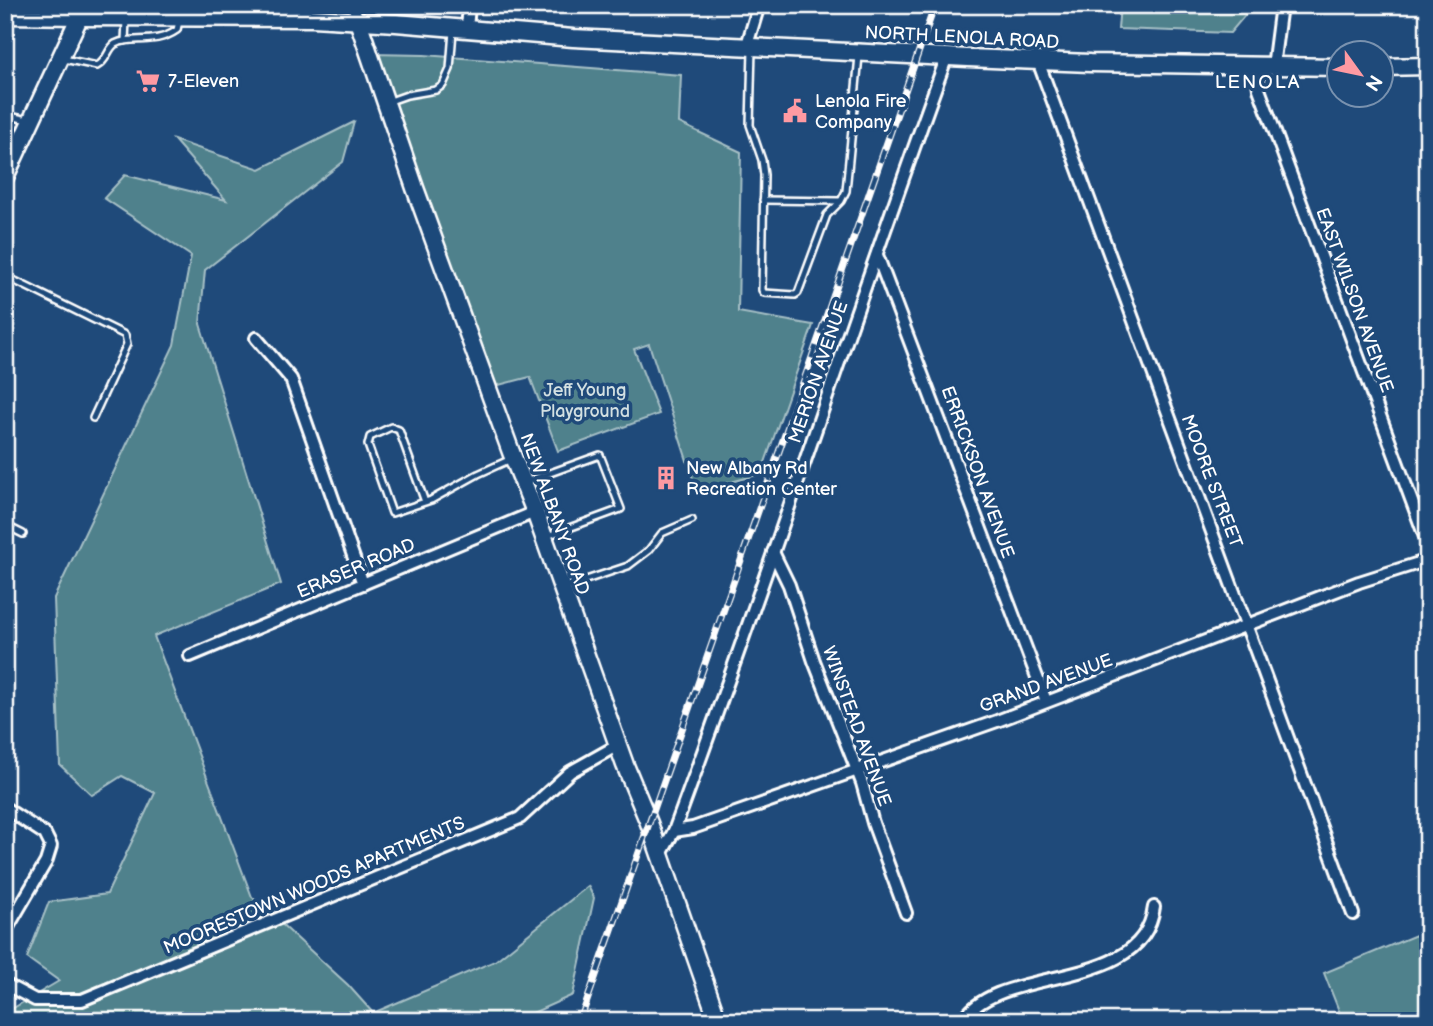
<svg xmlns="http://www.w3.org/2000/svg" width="1433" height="1026" viewBox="0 0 1433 1026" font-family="'Balsamiq Sans',sans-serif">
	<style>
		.green { fill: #4f818c; stroke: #a7c0c6; stroke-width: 2 }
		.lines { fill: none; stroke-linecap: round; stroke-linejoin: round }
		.service-casing { stroke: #fff; stroke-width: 10 }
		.minor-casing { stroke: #fff; stroke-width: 16 }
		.tertiary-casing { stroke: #fff; stroke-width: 19 }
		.secondary-casing { stroke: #fff; stroke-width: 21 }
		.service { stroke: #1f4a7a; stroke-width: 5 }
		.minor { stroke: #1f4a7a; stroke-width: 10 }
		.tertiary { stroke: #1f4a7a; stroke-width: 14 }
		.secondary { stroke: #1f4a7a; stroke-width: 16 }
		.rail-casing { stroke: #fff; stroke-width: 7 }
		.rail { stroke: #1f4a7a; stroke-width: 4.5; stroke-dasharray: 13; stroke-linecap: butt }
		.labels { text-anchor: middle; stroke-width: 7; stroke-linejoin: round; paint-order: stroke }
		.street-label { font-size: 18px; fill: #fff; stroke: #1f4a7a }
		.poi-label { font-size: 18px; fill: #fff; stroke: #1f4a7a; text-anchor: start }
		.park-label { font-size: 18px; fill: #d3e0e2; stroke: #1f4a7a }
		.neighbourhood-label { font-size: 19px; letter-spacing: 2px; fill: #fff; stroke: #1f4a7a }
	</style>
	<rect width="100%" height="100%" fill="#1f4a7a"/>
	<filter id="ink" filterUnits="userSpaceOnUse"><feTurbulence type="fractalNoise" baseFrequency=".0143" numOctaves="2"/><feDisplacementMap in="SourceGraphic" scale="14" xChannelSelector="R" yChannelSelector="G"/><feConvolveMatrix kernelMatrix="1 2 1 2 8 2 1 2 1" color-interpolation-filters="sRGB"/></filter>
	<g filter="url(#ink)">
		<g class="green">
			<path d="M1120 5H1247L1246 14 1230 33 1118 29Z"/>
			<path d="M371 54 424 55 681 75 679 123 741 152 738 312 813 325 761 474 697 491 649 344 634 349 659 414 558 451 530 377 491 387Z"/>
			<path d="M354 122 343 162 205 270 200 324 281 584 154 636 252 897 348 985 373 1013 495 961 588 886 594 898 573 995 515 1021H5V1013L59 981 27 958 49 902 107 894 155 793 122 776 92 795 60 765 54 598 174 345 191 256 104 198 125 175 226 200 174 140 260 169Z"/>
			<path d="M1428 930V1021H1343L1324 973Z"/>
		</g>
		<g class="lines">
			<g class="service-casing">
				<g id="service">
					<path d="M125 41 126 20"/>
					<path d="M752 49 750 125 762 160 764 175 762 290 764 293 795 295 798 293 827 215 841 201 846 191 859 56"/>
					<path d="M64 59 97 66C107 61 107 50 115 44 132 35 154 46 177 30L179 21"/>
					<path d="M390 101 407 95 436 90 443 85 450 69 453 31"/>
					<path d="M5 115 28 120"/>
					<path d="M763 200 840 201"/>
					<path d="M5 276 125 335 127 344 93 418"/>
					<path d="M525 482 600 455 621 509 547 536"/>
					<path d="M425 502 399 430 391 427 370 437 368 445 392 513 431 500 478 474 511 459"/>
					<path d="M5 525 23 534"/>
					<path d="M565 587 628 566 649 550 662 533 692 520"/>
				</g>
			</g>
			<g class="minor-casing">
				<g id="minor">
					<path d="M353 5 358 21"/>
					<path d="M467 29 469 5"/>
					<path d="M747 45 759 5"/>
					<path d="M1038 61 1353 914"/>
					<path d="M1256 66 1259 89 1428 545"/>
					<path d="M1273 67 1281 5"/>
					<path d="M877 255 1046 701"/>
					<path d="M256 338 291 379 363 584"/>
					<path d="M773 552 789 585 814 661 862 783 873 823 906 913"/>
					<path d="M190 656 535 512"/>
					<path d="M5 808 45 834 51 846 46 862 5 932"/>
					<path d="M674 831 693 828 997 721 1359 582 1428 560"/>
					<path d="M660 856 674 831C769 575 853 313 947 56"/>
					<path d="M5 984 35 1000H82L520 818 570 772 618 745"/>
					<path d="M963 1021C995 963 1143 995 1154 907"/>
				</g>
			</g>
			<g class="tertiary-casing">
				<path id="tertiary" d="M5 16 80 17"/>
			</g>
			<g class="secondary-casing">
				<g id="secondary">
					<path d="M80 17 313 18 396 23 573 38 968 58 1090 63 1338 67"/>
					<path d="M358 21 415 188 511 452 535 512 625 765 649 823 718 1021"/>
					<path d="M1380 67 1428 66"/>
					<path d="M5 177 85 5"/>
				</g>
			</g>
			<use href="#service" class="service"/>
			<use href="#minor" class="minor"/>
			<use href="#tertiary" class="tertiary"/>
			<use href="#secondary" class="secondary"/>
			<g class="rail-casing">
				<path id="rail" d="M580 1021 935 5"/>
			</g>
			<use href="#rail" class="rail"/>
		</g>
	</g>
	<defs>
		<g id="supermarket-bare" transform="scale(1.89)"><path d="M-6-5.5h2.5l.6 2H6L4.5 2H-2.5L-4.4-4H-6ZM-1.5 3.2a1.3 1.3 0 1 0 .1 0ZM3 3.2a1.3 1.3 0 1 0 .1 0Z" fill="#ff9aa2" stroke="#1f4a7a" stroke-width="2.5" paint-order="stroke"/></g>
		<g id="civic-bare" transform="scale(1.89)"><path d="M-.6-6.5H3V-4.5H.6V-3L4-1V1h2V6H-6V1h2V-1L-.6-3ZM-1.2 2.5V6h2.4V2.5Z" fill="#ff9aa2" stroke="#1f4a7a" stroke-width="2.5" paint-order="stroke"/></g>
		<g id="building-bare" transform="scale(1.89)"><path d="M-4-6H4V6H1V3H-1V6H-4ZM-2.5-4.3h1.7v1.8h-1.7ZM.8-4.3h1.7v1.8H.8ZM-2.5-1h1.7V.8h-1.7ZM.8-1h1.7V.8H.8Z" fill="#ff9aa2" stroke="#1f4a7a" stroke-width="2.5" paint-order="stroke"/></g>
	</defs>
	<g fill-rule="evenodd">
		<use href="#supermarket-bare" x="148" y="81"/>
		<use href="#civic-bare" x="795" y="111"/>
		<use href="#building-bare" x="666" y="478"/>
	</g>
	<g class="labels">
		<g class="street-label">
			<text transform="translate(962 37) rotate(3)" y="6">NORTH LENOLA ROAD</text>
			<text transform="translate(1355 300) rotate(70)" y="6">EAST WILSON AVENUE</text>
			<text transform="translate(818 372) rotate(-71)" y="6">MERION AVENUE</text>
			<text transform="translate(978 472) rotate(70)" y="6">ERRICKSON AVENUE</text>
			<text transform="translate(1212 481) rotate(69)" y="6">MOORE STREET</text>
			<text transform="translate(555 514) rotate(70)" y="6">NEW ALBANY ROAD</text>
			<text transform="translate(356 568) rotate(-23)" y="6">ERASER ROAD</text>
			<text transform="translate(1046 683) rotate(-20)" y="6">GRAND AVENUE</text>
			<text transform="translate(857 726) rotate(70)" y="6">WINSTEAD AVENUE</text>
			<text transform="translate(314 885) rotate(-23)" y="6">MOORESTOWN WOODS APARTMENTS</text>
		</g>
		<g class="poi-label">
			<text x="168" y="87">7-Eleven</text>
			<text x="815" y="107">Lenola Fire<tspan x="815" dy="21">Company</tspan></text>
			<text x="686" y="474">New Albany Rd<tspan x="686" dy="21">Recreation Center</tspan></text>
		</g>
		<g class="park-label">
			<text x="585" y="396">Jeff Young<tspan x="585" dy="21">Playground</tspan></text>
		</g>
		<g class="neighbourhood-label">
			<text x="1258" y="88">LENOLA</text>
		</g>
	</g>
	<rect width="1433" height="1026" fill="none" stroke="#1f4a7a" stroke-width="28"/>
	<rect x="14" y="14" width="1405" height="998" fill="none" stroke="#fff" stroke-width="2.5" filter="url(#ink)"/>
	<g transform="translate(1360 74) rotate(123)"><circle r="33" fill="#1f4a7a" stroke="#7992af" stroke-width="2"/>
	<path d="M0-5L12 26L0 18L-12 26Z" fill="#ff9aa2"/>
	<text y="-10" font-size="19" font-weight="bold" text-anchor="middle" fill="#ffffff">N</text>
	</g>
</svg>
